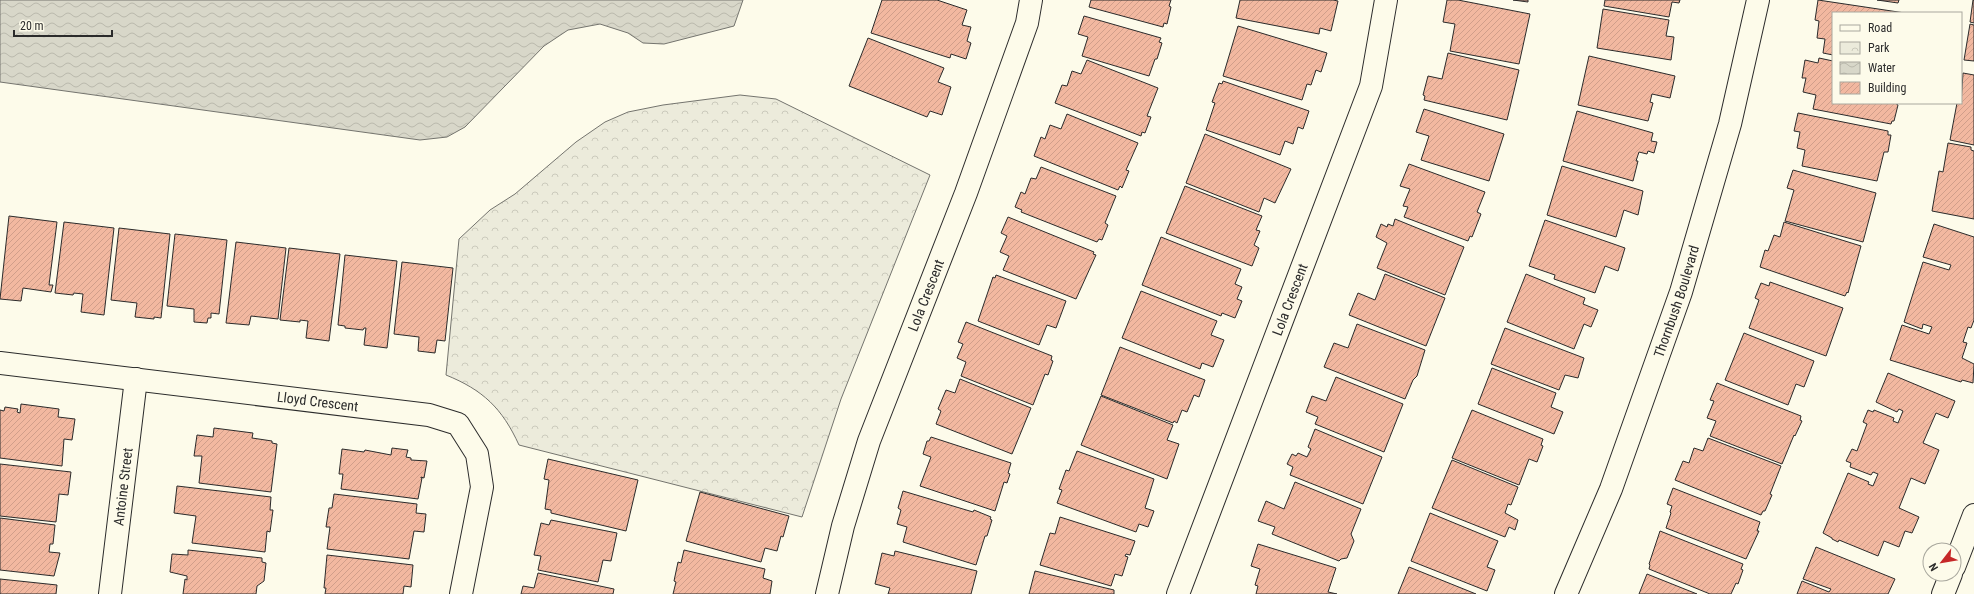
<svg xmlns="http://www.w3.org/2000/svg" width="1974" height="594" viewBox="0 0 1974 594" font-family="'Roboto Condensed',sans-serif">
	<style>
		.park { fill: url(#park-crowns); stroke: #74746e }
		.water { fill: url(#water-waves); stroke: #74746e }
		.building { fill: url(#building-hatch); stroke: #2b2b2b }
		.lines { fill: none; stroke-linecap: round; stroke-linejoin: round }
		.minor-casing { stroke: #2b2b2b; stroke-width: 24 }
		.tertiary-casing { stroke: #2b2b2b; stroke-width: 24 }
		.minor { stroke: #fdfbea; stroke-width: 22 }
		.tertiary { stroke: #fdfbea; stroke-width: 22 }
		.labels { text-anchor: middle; stroke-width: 3; stroke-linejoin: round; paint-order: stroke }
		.street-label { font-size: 14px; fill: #2b2b2b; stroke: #fdfbea }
	</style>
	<defs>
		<pattern id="park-crowns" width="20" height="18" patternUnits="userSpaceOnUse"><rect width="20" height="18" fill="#ecebdb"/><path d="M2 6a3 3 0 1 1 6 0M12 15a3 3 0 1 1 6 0" fill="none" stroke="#cbcabc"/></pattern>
		<pattern id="water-waves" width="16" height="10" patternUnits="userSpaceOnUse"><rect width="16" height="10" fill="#d8d7c9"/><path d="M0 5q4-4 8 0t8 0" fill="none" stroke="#bab9ad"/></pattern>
		<pattern id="building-hatch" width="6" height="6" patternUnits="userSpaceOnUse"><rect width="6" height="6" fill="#f2b8a0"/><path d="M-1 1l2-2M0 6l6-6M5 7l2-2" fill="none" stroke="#d09e8a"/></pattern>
	</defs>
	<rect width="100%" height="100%" fill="#fdfbea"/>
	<path class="park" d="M740 95 776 99 930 175 841 399 802 517 519 445C502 408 483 390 446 375L459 239 490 210 515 194 576 142 605 122 628 112 663 105Z"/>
	<path class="water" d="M0 0H743L734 26 664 44 643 43 628 33 600 24 568 30 544 46 465 127 447 137 420 140 0 82Z"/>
	<g class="building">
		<path d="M882 0H937L967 10 962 25 971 27 967 41 971 43 966 59 951 54 950 58 871 33Z"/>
		<path d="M1091 0H1171L1169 6 1171 7 1167 24 1164 23 1163 27 1089 7Z"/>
		<path d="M1240 0H1333L1338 1 1331 31 1320 28 1319 34 1236 18Z"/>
		<path d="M1447 0H1458L1530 14 1519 64 1450 51 1455 24 1443 22Z"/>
		<path d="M1513 0H1528V2Z"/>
		<path d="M1605 0H1680L1679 3 1672 2 1669 17 1604 6Z"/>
		<path d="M1818 0 1905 13H1833V55L1823 53 1825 39 1817 38 1819 21 1815 20Z"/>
		<path d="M1877 0H1899L1898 3Z"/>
		<path d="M1973 0H1974V23L1970 22Z"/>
		<path d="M1603 9 1669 20 1666 36 1674 37 1671 60 1597 48Z"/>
		<path d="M1084 16 1161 38 1159 42 1162 43 1157 59H1155L1149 76 1082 56 1088 37 1078 34Z"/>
		<path d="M1970 24 1974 25V61L1964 60Z"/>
		<path d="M1238 26 1327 53 1321 72 1316 70 1311 85 1307 84 1302 100 1223 76Z"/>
		<path d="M868 38 944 68 938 82 951 87 942 115 930 111 927 117 849 86Z"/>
		<path d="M1448 53 1519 70 1507 120 1424 100 1425 96 1423 95 1428 76 1442 79Z"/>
		<path d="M1589 56 1675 76 1670 98 1652 94 1650 102 1653 103 1648 121 1578 105Z"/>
		<path d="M1819 58 1833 61V103H1895L1898 105 1894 121H1892L1891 124 1813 109 1816 95 1803 92 1806 78H1802L1805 60 1818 63Z"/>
		<path d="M1087 60 1158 88 1147 116 1151 117 1145 133 1142 132 1141 136 1055 103 1062 85 1067 86 1072 71 1081 74Z"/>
		<path d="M1963 73 1974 75V145L1950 140 1957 103H1961Z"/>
		<path d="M1223 81 1309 111 1303 129 1298 127 1293 144 1285 141 1280 155 1206 130 1215 103 1212 102 1219 83 1222 84Z"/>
		<path d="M1424 109 1504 134 1489 181 1421 160 1429 136 1416 132Z"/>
		<path d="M1577 111 1653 133 1651 141 1657 142 1654 153 1648 151 1647 154 1639 152 1636 161H1638L1633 181 1563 161Z"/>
		<path d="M1798 113 1888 131V135H1891L1888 152H1884L1877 181 1802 166 1805 150 1797 148 1800 132 1794 131Z"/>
		<path d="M1067 114 1138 143 1126 170 1129 171 1122 188 1120 186 1118 190 1034 156 1041 137 1045 139 1050 125 1061 129Z"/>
		<path d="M1205 134 1291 169 1275 203 1264 198 1259 212 1186 183Z"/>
		<path d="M1948 143 1971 147V150L1974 151V219L1932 211 1939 171 1943 172Z"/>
		<path d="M1409 164 1485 192 1477 212 1481 214 1472 237 1470 236 1468 241 1404 217 1408 207 1403 206 1410 189 1400 186Z"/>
		<path d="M1562 166 1643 191 1638 215 1624 210 1616 237 1547 215Z"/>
		<path d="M1041 167 1116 196 1105 223 1108 225 1102 240 1099 239 1097 242 1021 212 1022 210 1015 207 1021 192 1025 194 1031 178 1036 179Z"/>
		<path d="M1793 170 1876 193 1863 242 1785 221 1794 190 1787 188Z"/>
		<path d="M1185 186 1262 216 1256 230 1260 231 1254 245 1259 248 1252 266 1166 233Z"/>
		<path d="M9 216 57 222 49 285H53L51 292 23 288 21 301 0 299Z"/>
		<path d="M1008 217 1094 252 1093 254 1096 255 1076 299 1003 270 1009 256 1000 252 1007 236 1001 233Z"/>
		<path d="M1395 219 1464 247 1445 295 1377 268 1387 243 1376 237 1381 224 1387 227 1388 224 1393 226Z"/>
		<path d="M1545 220 1625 248 1618 271 1605 266 1595 293 1554 279 1555 275 1529 266Z"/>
		<path d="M64 222 114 228 104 315 81 312 83 294 74 293 73 295 55 293Z"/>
		<path d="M1784 222 1861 246 1848 293 1847 292 1845 296 1760 267 1765 250 1768 251 1774 235 1780 237Z"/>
		<path d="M1934 224 1974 237V320L1971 328 1968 327 1963 342 1967 343 1962 358 1974 364 1973 383 1962 380 1961 382 1890 360 1902 325 1929 334 1932 327 1923 324 1922 329 1904 322 1923 262 1949 270 1951 265 1923 257Z"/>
		<path d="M119 228 170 234 161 318 154 317V319L135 317 137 303 111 300Z"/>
		<path d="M175 234 227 240 219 314 211 313V318H208L207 323 194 322V309L167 306Z"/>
		<path d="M1161 237 1241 269 1235 284 1242 287 1237 299 1242 301 1235 318 1222 313 1221 316 1142 285Z"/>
		<path d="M236 242 286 248 278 319 251 316 249 325 226 323Z"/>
		<path d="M289 248 340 254 329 341 306 338 308 321 300 320V322L280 320Z"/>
		<path d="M345 255 397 261 387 348 364 345 366 328H364L363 330 345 328V326L338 325Z"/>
		<path d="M402 262 453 268 445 341 437 340 435 353 418 351 419 337 394 334Z"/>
		<path d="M1385 274 1445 298 1426 346 1349 315 1358 293 1375 300Z"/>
		<path d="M1526 274 1585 298 1583 304 1598 310 1591 327 1584 324 1574 349 1507 322Z"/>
		<path d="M996 275 1066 301 1056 328 1047 325 1039 345 978 321 993 277 995 278Z"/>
		<path d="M1770 282 1843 308 1826 356 1749 328 1759 300 1755 298 1761 283 1769 286Z"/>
		<path d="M1141 291 1217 321 1211 335 1224 340 1213 367 1202 363 1200 369 1122 338Z"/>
		<path d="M966 322 1052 356 1051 360 1053 361 1048 375 1045 374 1033 405 961 376 966 362 957 358 963 344 958 342Z"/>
		<path d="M1357 324 1425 350 1417 376 1413 380 1405 399 1324 367 1334 343 1348 348Z"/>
		<path d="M1505 328 1584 358 1578 378 1565 375 1559 390 1491 364Z"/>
		<path d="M1744 333 1814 361 1804 387 1796 384 1788 405 1725 380Z"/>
		<path d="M1120 347 1205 380 1199 397 1194 395 1187 412 1182 410 1177 423 1174 421 1173 423 1101 395Z"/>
		<path d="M1492 368 1556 393 1551 407 1563 412 1554 434 1478 404Z"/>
		<path d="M1888 373 1955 401 1948 418 1936 413 1923 443 1939 450 1925 484 1911 478 1899 508 1919 517 1912 533 1905 531 1899 547 1884 541 1878 556 1839 540 1838 542 1832 539V538L1823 533 1848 473 1869 482 1868 484 1873 486 1878 474 1873 472 1871 475 1850 467 1851 463 1846 461 1852 449 1857 451 1867 424 1863 422 1868 410 1873 412 1874 410 1894 418 1893 421 1898 423 1903 411 1899 409 1897 412 1876 402Z"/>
		<path d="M1336 377 1403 404 1384 452 1315 424 1318 417 1306 412 1312 396 1326 401Z"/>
		<path d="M960 379 1031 408 1012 454 936 424 941 411 938 409 946 390 955 393Z"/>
		<path d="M1717 383 1801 416 1800 420 1802 421 1795 436 1794 435 1782 464 1710 436 1716 421 1707 418 1714 401 1710 400Z"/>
		<path d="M1101 396 1173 425 1167 440 1179 444 1167 479 1081 445Z"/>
		<path d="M21 404 59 409 58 417 75 419 72 440 64 439 62 466 0 458V410L4 411 5 407 18 409 17 412 20 413Z"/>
		<path d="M1472 410 1543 439 1541 445 1543 446 1537 462 1529 459 1519 485 1452 458Z"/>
		<path d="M214 428 253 433 252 438 272 441V443L277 444 271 492 199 483 202 456H194L197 435 213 437Z"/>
		<path d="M1315 429 1382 457 1363 504 1290 475 1293 467 1287 464 1292 454 1296 456 1298 453 1307 457 1311 449 1308 447Z"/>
		<path d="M931 437 1011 463 1008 473 1010 474 1007 483 1004 482 995 511 920 486 931 457 923 454 927 441H929Z"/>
		<path d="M1708 438 1781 466 1770 494 1772 495 1765 511H1763L1761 515 1675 480 1683 461 1689 463 1694 448 1703 451Z"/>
		<path d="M392 448 408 450 406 457 411 458V460L427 461 424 478 421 477V478H422L418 499 341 489 343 474H339L342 449 364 452 365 450 391 455Z"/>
		<path d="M1077 451 1154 479 1145 508 1154 511 1148 527 1139 524 1136 532 1057 503 1062 490 1059 489 1066 470 1069 471Z"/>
		<path d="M548 459 638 480 626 531 551 513V510L545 509 549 480 544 479Z"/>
		<path d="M1452 460 1518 487 1511 505 1508 504 1505 513 1518 520 1515 530 1509 527 1505 537 1432 508Z"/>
		<path d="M0 464 71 472 68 495 59 494 56 522 0 516Z"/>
		<path d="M1295 482 1361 509 1351 534 1354 541 1347 558 1341 559 1339 561 1272 534 1275 527 1258 521 1266 501 1284 509Z"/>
		<path d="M177 486 271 497 270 510H273L270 532 267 531 265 552 192 543 196 516 174 513Z"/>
		<path d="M1673 488 1760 522 1757 531H1759L1746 559 1666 528 1671 513 1670 512 1672 506 1667 504Z"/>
		<path d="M903 491 973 512 974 510 991 517 990 519 992 520 987 536H985L976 565 903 542 907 527 897 524 901 510 898 508Z"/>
		<path d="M700 492 789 516 783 537 781 536 777 551 765 548 761 562 686 541Z"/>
		<path d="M334 494 417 504 416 513 426 514 424 532 414 531 409 559 327 549 330 527H326L329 508H332Z"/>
		<path d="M1430 513 1498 541 1487 567 1495 570 1487 591 1411 561Z"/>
		<path d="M1060 517 1135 541 1130 555 1126 554 1125 556 1128 557 1122 576 1115 574 1111 586 1040 565 1050 533 1055 534Z"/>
		<path d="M0 518 55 525 53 544H50L49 552 60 553 54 576 0 570Z"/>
		<path d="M551 520 617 533 611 561 603 560 598 582 538 570 541 556 534 555 541 523 549 525Z"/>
		<path d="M1660 531 1743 564 1741 569 1743 570 1738 584 1736 583 1731 594H1710L1649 569 1650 565 1649 564Z"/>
		<path d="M1258 544 1336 568 1328 592 1337 594H1256L1258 586 1255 585 1260 569 1251 566Z"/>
		<path d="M1816 547 1895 579 1888 594H1797L1802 581 1829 592 1831 589 1803 579Z"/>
		<path d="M188 550 262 558V562L266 563 264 581 257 586 256 594H183L185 579 187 580V576L170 572 172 554 188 555Z"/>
		<path d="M684 550 765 569 763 578 772 581 770 594H673L676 582 674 581 678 562 681 563Z"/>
		<path d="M895 551 977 571 971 594H888L890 588 875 584 882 553 894 556Z"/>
		<path d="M327 555 413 565 411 587 404 586 403 594H325L326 588H324Z"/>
		<path d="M1409 567 1476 594H1398Z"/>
		<path d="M1035 571 1114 590V594H1029Z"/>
		<path d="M538 573 614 589 613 594H521L523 586 534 588Z"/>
		<path d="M1647 574 1697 594H1639Z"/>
		<path d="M0 579 57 585 56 594H0Z"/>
	</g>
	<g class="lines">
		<g class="minor-casing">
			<g id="minor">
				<path id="s1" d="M0 363 429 415 458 424 477 454 482 487 461 594"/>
				<path d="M1954 567 1974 515"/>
				<path id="s2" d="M110 594 136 379"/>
				<path id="s3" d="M827 594 843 526 869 441 966 193 1027 23 1031 0"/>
				<path id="s4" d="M1178 594 1371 86 1386 0"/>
				<path d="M1943 594 1951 574"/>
			</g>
		</g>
		<g class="tertiary-casing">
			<g id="tertiary">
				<path id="s5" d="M1566 594 1611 489 1681 292 1730 124 1758 0"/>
			</g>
		</g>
		<use href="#minor" class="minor"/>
		<use href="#tertiary" class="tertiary"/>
	</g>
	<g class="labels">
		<g class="street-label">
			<text dy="5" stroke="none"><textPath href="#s3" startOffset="315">Lola Crescent</textPath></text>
			<text dy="5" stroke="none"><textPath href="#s4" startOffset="315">Lola Crescent</textPath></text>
			<text dy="5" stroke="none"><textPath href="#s5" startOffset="313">Thornbush Boulevard</textPath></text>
			<text dy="5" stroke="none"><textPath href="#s1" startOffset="320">Lloyd Crescent</textPath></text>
			<text dy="5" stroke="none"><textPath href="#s2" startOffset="108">Antoine Street</textPath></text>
		</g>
	</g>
	<rect x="1832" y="12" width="130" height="92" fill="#fdfbea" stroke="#a9a89e"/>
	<rect x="1840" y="25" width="20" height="6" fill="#fdfbea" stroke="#a9a89e"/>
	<text x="1868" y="32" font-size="12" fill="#2b2b2b">Road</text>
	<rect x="1840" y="42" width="20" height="12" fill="url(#park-crowns)" stroke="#a9a89e"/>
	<text x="1868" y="52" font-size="12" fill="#2b2b2b">Park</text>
	<rect x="1840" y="62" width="20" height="12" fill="url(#water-waves)" stroke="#a9a89e"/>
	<text x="1868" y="72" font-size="12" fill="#2b2b2b">Water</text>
	<rect x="1840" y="82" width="20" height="12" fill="url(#building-hatch)" stroke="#a9a89e"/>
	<text x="1868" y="92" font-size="12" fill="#2b2b2b">Building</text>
	<g transform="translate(1942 562) rotate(239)"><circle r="19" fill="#fdfbea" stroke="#a9a89e"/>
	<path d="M0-3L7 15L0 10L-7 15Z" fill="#c62828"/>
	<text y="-6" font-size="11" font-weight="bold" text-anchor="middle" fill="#2b2b2b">N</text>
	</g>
	<path d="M14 30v6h98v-6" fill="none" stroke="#2b2b2b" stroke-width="2"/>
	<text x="20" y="30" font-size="12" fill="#2b2b2b" stroke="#fdfbea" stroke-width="3" paint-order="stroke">20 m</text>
</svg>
